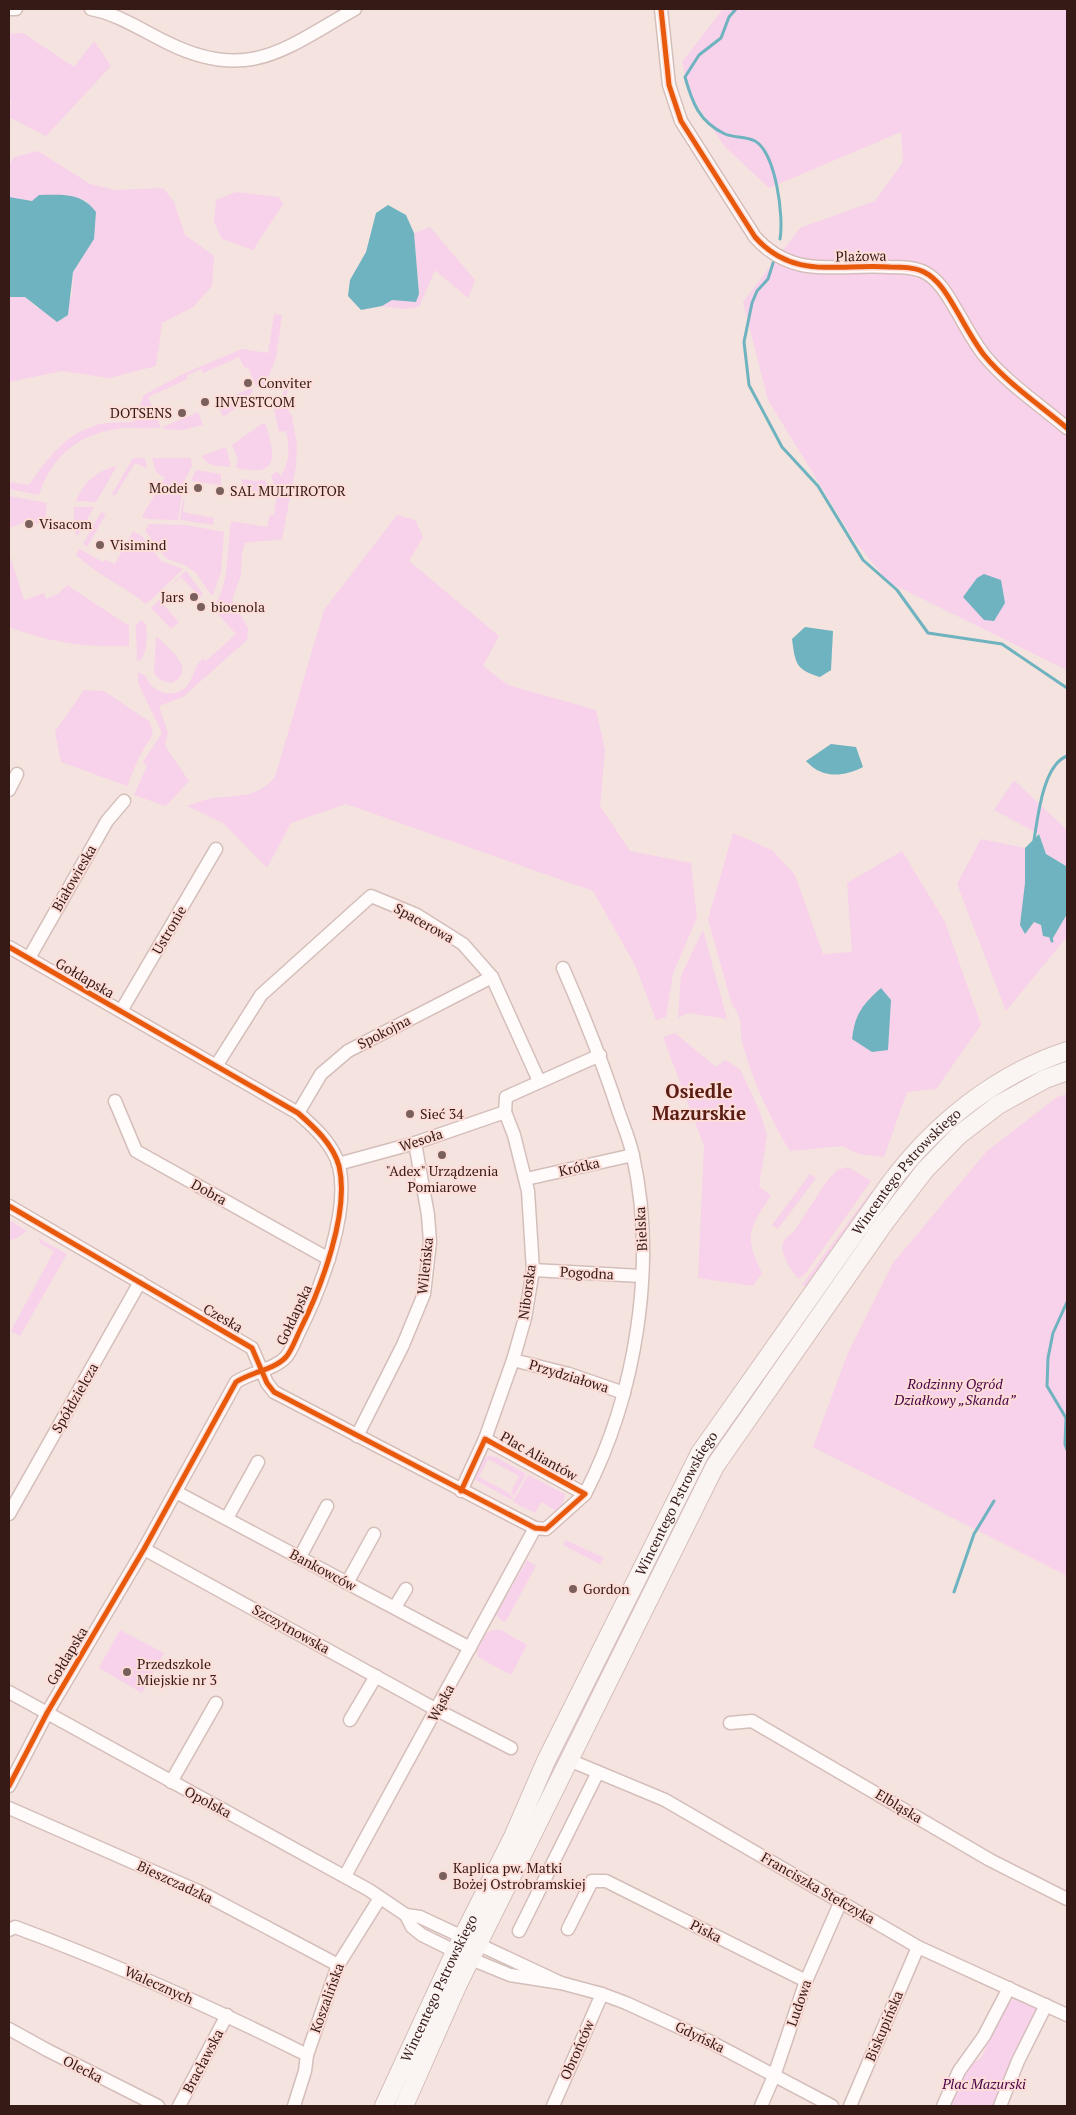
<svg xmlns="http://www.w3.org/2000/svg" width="1076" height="2115" viewBox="0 0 1076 2115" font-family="'PT Serif',serif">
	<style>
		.green { fill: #f8d1eb }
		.water { fill: #6eb3bf }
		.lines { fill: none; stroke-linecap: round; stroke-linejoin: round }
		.stream { stroke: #6eb3bf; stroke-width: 3 }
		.minor-casing { stroke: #d4beba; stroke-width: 15 }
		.secondary-casing { stroke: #d4beba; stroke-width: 20 }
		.minor { stroke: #fefbfa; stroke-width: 12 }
		.secondary { stroke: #faf4f3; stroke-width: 18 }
		.cycleway-casing { stroke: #fdddd7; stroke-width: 8 }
		.cycleway { stroke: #e8590c; stroke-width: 5 }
		.poi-dot { fill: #79605c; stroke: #fdddd7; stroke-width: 2 }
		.labels { text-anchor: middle; stroke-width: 4; stroke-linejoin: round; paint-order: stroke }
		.street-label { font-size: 14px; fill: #361a15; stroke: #fdddd7 }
		.poi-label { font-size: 14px; fill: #361a15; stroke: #fdddd7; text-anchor: start }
		.park-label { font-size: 14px; font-style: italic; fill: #490046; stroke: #fdddd7 }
		.district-label { font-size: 19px; font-weight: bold; fill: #5a1d14; stroke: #fdddd7 }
	</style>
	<rect width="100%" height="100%" fill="#f5e3df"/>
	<g class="green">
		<path d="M723 9H1067V670L888 582 854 540 768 400 743 302 800 228 875 201 903 162 901 132 769 188 725 147 690 94 682 62Z"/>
		<path d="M23 33 74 67 94 41 111 66 46 136 9 117V105H12L9 95V34Z"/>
		<path d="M38 151 90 184 115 190 163 188 174 202 185 235 214 256 212 286 193 307 162 323 156 366 109 378 62 371 9 382V297H25L37 308 72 297 73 272 94 239 87 201 71 196 57 195 32 201 9 197V166L14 157Z"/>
		<path d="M236 192 279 197 283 204 253 250 222 239 214 222 216 200Z"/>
		<path d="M430 227 475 280 468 298 435 270 419 307 405 309 382 306 392 300 419 294 414 233Z"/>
		<path d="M274 314 282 315 276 358 264 388 257 387 248 368 244 367 239 357 203 373 201 369 186 376 188 379 148 397 161 427C148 430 136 427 122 428 80 433 52 455 39 495L9 489V482L29 485C49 456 69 429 106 423 115 422 125 423 134 422L144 395 185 373 242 349 268 353Z"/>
		<path d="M290 381 284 404 292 416 297 445 296 466 282 539 245 543 242 553 241 575 232 600 248 628 247 640 183 697 159 706 168 733 165 746 189 781 166 806 134 795 147 766 143 762 162 733 138 683V672L146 676C151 693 174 700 187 686 193 678 194 669 200 661L203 658 206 661 236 634 212 608C230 589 227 546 231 521L267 527 270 515H274L277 494 271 476 277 471 281 476C290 460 290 449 286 431L279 432 274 409Z"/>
		<path d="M251 388 253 391 243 403 223 417 217 403Z"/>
		<path d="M198 412 203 425 182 430 164 429 163 427Z"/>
		<path d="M263 423 266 425C275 458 280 477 236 468L238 459 232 445Z"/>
		<path d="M226 447 231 467C220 466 207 467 202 456Z"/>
		<path d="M133 458H145L147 466 146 468 135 463 115 496 112 494Z"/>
		<path d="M152 458H191L192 466 184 481 178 520 147 519 142 516 165 478 156 472Z"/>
		<path d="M117 466 96 502 76 501C83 482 98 470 117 466Z"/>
		<path d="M196 470 221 474V485L191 481Z"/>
		<path d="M242 479 256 481 265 479 269 493 242 489Z"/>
		<path d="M9 496 47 503 45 522 36 524 34 519 9 528Z"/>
		<path d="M183 499 185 500 183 512 214 518 213 525 180 520Z"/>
		<path d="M74 507H94L77 537 74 527Z"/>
		<path d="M101 512 106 514 87 547 83 544Z"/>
		<path d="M397 515 415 520 423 537 409 561 499 636 483 666 508 685 596 710 605 750 600 806 630 851 691 863 697 918 673 973 666 1017 656 1020 635 965 593 891 346 804 291 823 267 868 223 823 187 806C196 803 205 799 214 798 237 795 258 798 275 777L324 610Z"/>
		<path d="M149 524 186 525 224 532 221 572 213 595H211L196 573 185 565 167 559 145 531Z"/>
		<path d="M133 531 142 536 161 561 183 569 146 604C124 586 97 575 76 555L79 549 103 562 105 560 115 564Z"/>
		<path d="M9 553 24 600 44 593 46 599 58 594 67 585 129 626V646C86 648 48 642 9 627Z"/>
		<path d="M186 571 203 594 202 596 200 597 181 577 164 591Z"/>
		<path d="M159 600 179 622 171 629 151 608Z"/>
		<path d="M141 620 146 624C147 635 148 653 140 660L137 661 136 626Z"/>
		<path d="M156 637C161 639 166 646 171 650 181 661 190 674 172 683L160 680 154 673Z"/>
		<path d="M84 690 104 691 150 722 153 734 139 757 127 786 61 762 55 732Z"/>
		<path d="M1014 780 1067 830V871L1066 866 1046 854 1039 834 994 810Z"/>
		<path d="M733 833 772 850 795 875 823 954 852 952 847 883 902 851 945 922 981 1025 936 1089 907 1092 884 1157 859 1154 842 1146 790 1151C772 1123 753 1081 744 1049 738 1032 745 1020 732 1005L708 919Z"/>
		<path d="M981 839 1025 848V933L1034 922 1041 925 1053 938 1067 914V937L1006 1011 957 884Z"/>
		<path d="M703 930 727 1019 688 1013 678 1018 681 976Z"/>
		<path d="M675 1033 716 1067 725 1060 740 1069 760 1112 767 1136 759 1186 771 1196C748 1229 744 1236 762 1273L753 1286 698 1278 704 1146 663 1037Z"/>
		<path d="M1067 1094V1576L813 1447 847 1355 893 1263 987 1151 1057 1097Z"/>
		<path d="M848 1167 871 1181 805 1274 798 1279C789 1266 771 1243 793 1233L827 1181 837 1170Z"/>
		<path d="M810 1174 816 1178 778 1229 772 1225Z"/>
		<path d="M873 1189 863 1212 809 1287 802 1285Z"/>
		<path d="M880 1209 882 1211 880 1215 842 1267 830 1289 672 1533 666 1531 704 1459Z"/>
		<path d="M9 1220 27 1231 15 1239 9 1240Z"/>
		<path d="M38 1238 67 1254 20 1336 11 1331 54 1251 41 1244Z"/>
		<path d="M488 1456 496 1457 526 1474 514 1496 511 1492 519 1476 488 1459 479 1477 509 1493 513 1498 512 1500 474 1479 482 1459Z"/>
		<path d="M528 1475 565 1494 564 1501 558 1512 541 1502 535 1513 513 1502Z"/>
		<path d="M566 1540 604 1558 600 1564 563 1545Z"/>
		<path d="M660 1542 667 1545 579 1726 572 1723Z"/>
		<path d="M527 1560 536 1566 506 1621H502L496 1615Z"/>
		<path d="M120 1630 164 1653 142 1693 99 1668Z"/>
		<path d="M491 1630H501L527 1645 511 1675 478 1657C476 1648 483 1635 491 1630Z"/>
		<path d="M569 1730 576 1732 503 1875Z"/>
		<path d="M1013 1999 1036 2009V2016L997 2106H950L968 2067 982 2057 998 2018Z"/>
	</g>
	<g class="water">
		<path d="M39 195C62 195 81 192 96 212L94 239 73 272 68 315 57 322 25 297H9V197L32 201Z"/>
		<path d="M388 205 406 215 414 233 419 294 416 302 392 300 382 306 361 310 348 296 350 280 366 252 376 213Z"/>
		<path d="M984 574 1001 580 1005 603 994 621 984 620 963 597 977 578Z"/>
		<path d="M805 627 833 631 831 670 820 677C796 670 795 663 792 639Z"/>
		<path d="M831 744 856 747 863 767C843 777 822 779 806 761Z"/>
		<path d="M1039 834 1046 854 1066 866 1067 871V914L1053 938 1043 936 1041 925 1034 922 1025 934 1020 925 1025 883V848Z"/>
		<path d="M881 988 891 1000 888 1050 872 1052 852 1039C855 1014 862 1005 881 988Z"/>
	</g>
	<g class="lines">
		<g class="stream">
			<path d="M736 9 729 17 721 38 699 55 685 77C692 102 699 122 725 134 734 138 745 136 755 141 776 153 784 217 780 239"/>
			<path d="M775 257 768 279 757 291 752 303 744 342 749 385 782 447 818 486 863 560 897 590 928 633 1002 644 1067 688"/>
			<path d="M1034 840C1038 816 1043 765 1067 756"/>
			<path d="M1051 938 1052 941"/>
			<path d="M1067 1302 1053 1333 1048 1358 1047 1386 1066 1418 1065 1444 1067 1450"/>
			<path d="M954 1592 974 1534 994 1501"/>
		</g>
		<g class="minor-casing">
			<g id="minor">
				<path d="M9 9H16"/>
				<path d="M91 9C118 14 143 31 168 43 249 83 286 48 355 9"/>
				<path d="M661 9 669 85 681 121 755 237C794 281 839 263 890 267 901 267 914 267 924 272 940 280 949 298 958 313 966 327 974 342 984 355 1007 383 1040 405 1067 428"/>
				<path d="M9 790 17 774"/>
				<path d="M9 947 298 1113C314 1127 333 1144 339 1166 350 1212 321 1288 300 1330 296 1338 292 1350 286 1357 274 1370 251 1372 236 1382L144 1549 47 1713 9 1786"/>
				<path d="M29 958 107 821 124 801"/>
				<path d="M563 968C584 1016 603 1063 619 1113 624 1127 630 1141 633 1156 657 1265 636 1395 585 1494"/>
				<path d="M121 1011 216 849"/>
				<path d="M216 1066 261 995 371 896 417 915 463 944 492 977 539 1081"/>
				<path d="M115 1101 136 1151 329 1259"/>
				<path d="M298 1113 321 1074 348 1051 492 977"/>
				<path d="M338 1164 415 1143 505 1112 506 1097 600 1055"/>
				<path d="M526 1179 633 1155"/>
				<path d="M9 1206 252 1348 267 1383 274 1392 535 1528 546 1529 585 1494 485 1439 461 1491"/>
				<path d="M533 1270 641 1276"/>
				<path d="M513 1360 569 1374 624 1393"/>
				<path d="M357 1436 403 1345 424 1294 430 1242 428 1215 415 1143"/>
				<path d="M485 1439 513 1360 525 1318 533 1270 528 1191 514 1135 505 1112"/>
				<path d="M176 1492 470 1648"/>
				<path d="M9 1514 140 1282"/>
				<path d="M227 1518 258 1462"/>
				<path d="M144 1549 437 1710 511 1748"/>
				<path d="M300 1557 327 1506"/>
				<path d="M347 1583 374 1534"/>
				<path d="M395 1607 406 1589"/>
				<path d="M9 1692 369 1890 406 1915 420 1917 561 1983"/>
				<path d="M350 1720 376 1676"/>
				<path d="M730 1723 752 1721 990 1860 1067 1899"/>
				<path d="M569 1760 665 1800 918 1947 1067 2015"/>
				<path d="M171 1782 216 1703"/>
				<path d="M9 1808 198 1891 338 1965"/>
				<path d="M345 1876 535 1528"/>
				<path d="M406 1915 412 1927 422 1935 471 1959 510 1975 561 1983 602 1994 626 2003 707 2040 832 2106"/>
				<path d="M568 1929 592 1881H606L806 1981"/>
				<path d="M9 1930 15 1927C115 1964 211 2007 307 2055"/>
				<path d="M519 1931 598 1772"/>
				<path d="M9 2029 47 2050 158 2106"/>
				<path d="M179 2106 227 2015"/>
				<path d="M294 2106 305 2071 307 2055 338 1965 380 1898"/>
				<path d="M553 2106 602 1994"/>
				<path d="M761 2106 774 2076 806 1981 841 1901"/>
				<path d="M850 2106 918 1947"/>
				<path d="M943 2106 959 2071 984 2036 1009 1988"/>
				<path d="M1000 2106 1018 2061 1046 2005"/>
			</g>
		</g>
		<g class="secondary-casing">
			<g id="secondary">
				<path id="s1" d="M384 2106 455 1952 513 1837 546 1761 700 1453 889 1185C934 1124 995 1075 1067 1051"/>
				<path d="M404 2106 457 1986 715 1466 885 1222 925 1170 959 1135 998 1105 1045 1079 1067 1071"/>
			</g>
		</g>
		<use href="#minor" class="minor"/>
		<use href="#secondary" class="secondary"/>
		<g class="cycleway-casing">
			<g id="cycleway">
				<path d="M661 9 669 85 681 121 755 237C794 281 839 263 890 267 901 267 914 267 924 272 940 280 949 298 958 313 966 327 974 342 984 355 1007 383 1040 405 1067 428"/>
				<path d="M9 947 298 1113C314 1127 333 1144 339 1166 350 1212 321 1288 300 1330 296 1338 292 1350 286 1357 274 1370 251 1372 236 1382L144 1549 47 1713 9 1786"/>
				<path d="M9 1206 252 1348 267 1383 274 1392 535 1528 546 1529 585 1494 485 1439 461 1491"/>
			</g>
		</g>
		<use href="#cycleway" class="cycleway"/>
	</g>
	<g class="poi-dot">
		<circle cx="248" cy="383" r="5"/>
		<circle cx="205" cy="402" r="5"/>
		<circle cx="182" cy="413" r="5"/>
		<circle cx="198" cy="488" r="5"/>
		<circle cx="220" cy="491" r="5"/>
		<circle cx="29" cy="524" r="5"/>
		<circle cx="100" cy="545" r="5"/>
		<circle cx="194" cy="597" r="5"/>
		<circle cx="201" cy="607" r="5"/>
		<circle cx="410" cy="1114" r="5"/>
		<circle cx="442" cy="1155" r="5"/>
		<circle cx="573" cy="1589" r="5"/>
		<circle cx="127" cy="1672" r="5"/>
		<circle cx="443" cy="1876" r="5"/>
	</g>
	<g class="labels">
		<g class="street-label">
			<text transform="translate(861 256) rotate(-1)" y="5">Plażowa</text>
			<text transform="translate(74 878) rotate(-60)" y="5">Białowieska</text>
			<text transform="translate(424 923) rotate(29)" y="5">Spacerowa</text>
			<text transform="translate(169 930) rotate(-60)" y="5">Ustronie</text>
			<text transform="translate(85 978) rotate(30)" y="5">Gołdapska</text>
			<text transform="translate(384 1032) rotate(-27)" y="5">Spokojna</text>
			<text transform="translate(421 1140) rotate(-18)" y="5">Wesoła</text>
			<text transform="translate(579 1167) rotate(-13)" y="5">Krótka</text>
			<text dy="5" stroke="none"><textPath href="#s1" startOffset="1075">Wincentego Pstrowskiego</textPath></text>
			<text transform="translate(209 1192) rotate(29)" y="5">Dobra</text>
			<text transform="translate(641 1229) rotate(-93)" y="5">Bielska</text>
			<text transform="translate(425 1266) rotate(-84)" y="5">Wileńska</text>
			<text transform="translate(587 1273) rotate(3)" y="5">Pogodna</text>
			<text transform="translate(527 1292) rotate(-82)" y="5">Niborska</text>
			<text transform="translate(294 1315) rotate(-65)" y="5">Gołdapska</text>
			<text transform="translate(223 1318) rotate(30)" y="5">Czeska</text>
			<text transform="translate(569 1376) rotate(17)" y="5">Przydziałowa</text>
			<text transform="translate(75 1398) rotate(-60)" y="5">Spółdzielcza</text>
			<text transform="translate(539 1456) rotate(29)" y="5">Plac Aliantów</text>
			<text dy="5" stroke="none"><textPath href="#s1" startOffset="670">Wincentego Pstrowskiego</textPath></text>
			<text transform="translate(323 1570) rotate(28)" y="5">Bankowców</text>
			<text transform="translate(291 1629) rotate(29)" y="5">Szczytnowska</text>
			<text transform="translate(67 1656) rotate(-59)" y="5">Gołdapska</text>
			<text transform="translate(441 1703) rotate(-62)" y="5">Wąska</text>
			<text transform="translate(208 1802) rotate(28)" y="5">Opolska</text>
			<text transform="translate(899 1806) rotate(31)" y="5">Elbląska</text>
			<text transform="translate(175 1882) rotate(25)" y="5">Bieszczadzka</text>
			<text transform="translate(818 1888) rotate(30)" y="5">Franciszka Stefczyka</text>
			<text transform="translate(706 1931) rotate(27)" y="5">Piska</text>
			<text transform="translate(159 1985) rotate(24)" y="5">Walecznych</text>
			<text dy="5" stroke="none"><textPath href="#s1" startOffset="130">Wincentego Pstrowskiego</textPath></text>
			<text transform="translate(327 1998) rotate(-70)" y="5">Koszalińska</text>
			<text transform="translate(799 2003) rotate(-71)" y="5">Ludowa</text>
			<text transform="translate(884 2026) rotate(-67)" y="5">Biskupińska</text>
			<text transform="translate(700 2037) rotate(26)" y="5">Gdyńska</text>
			<text transform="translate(577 2050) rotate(-66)" y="5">Obrońców</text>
			<text transform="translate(203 2061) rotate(-62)" y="5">Bracławska</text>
			<text transform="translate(83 2069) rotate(27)" y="5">Olecka</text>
		</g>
		<g class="poi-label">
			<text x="258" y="388">Conviter</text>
			<text x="215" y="407">INVESTCOM</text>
			<text x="172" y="418" text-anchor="end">DOTSENS</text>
			<text x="188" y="493" text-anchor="end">Modei</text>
			<text x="230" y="496">SAL MULTIROTOR</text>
			<text x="39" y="529">Visacom</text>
			<text x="110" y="550">Visimind</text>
			<text x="184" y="602" text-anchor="end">Jars</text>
			<text x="211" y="612">bioenola</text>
			<text x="420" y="1119">Sieć 34</text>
			<text x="442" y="1176" text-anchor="middle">"Adex" Urządzenia<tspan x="442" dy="16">Pomiarowe</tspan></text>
			<text x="583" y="1594">Gordon</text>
			<text x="137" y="1669">Przedszkole<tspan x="137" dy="16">Miejskie nr 3</tspan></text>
			<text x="453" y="1873">Kaplica pw. Matki<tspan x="453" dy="16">Bożej Ostrobramskiej</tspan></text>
		</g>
		<g class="park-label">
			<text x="955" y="1389">Rodzinny Ogród<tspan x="955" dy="16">Działkowy „Skanda”</tspan></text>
			<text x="984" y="2089">Plac Mazurski</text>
		</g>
		<g class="district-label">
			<text x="699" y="1098">Osiedle<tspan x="699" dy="22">Mazurskie</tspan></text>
		</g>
	</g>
	<rect width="1076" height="2115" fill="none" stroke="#361a15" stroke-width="20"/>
</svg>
